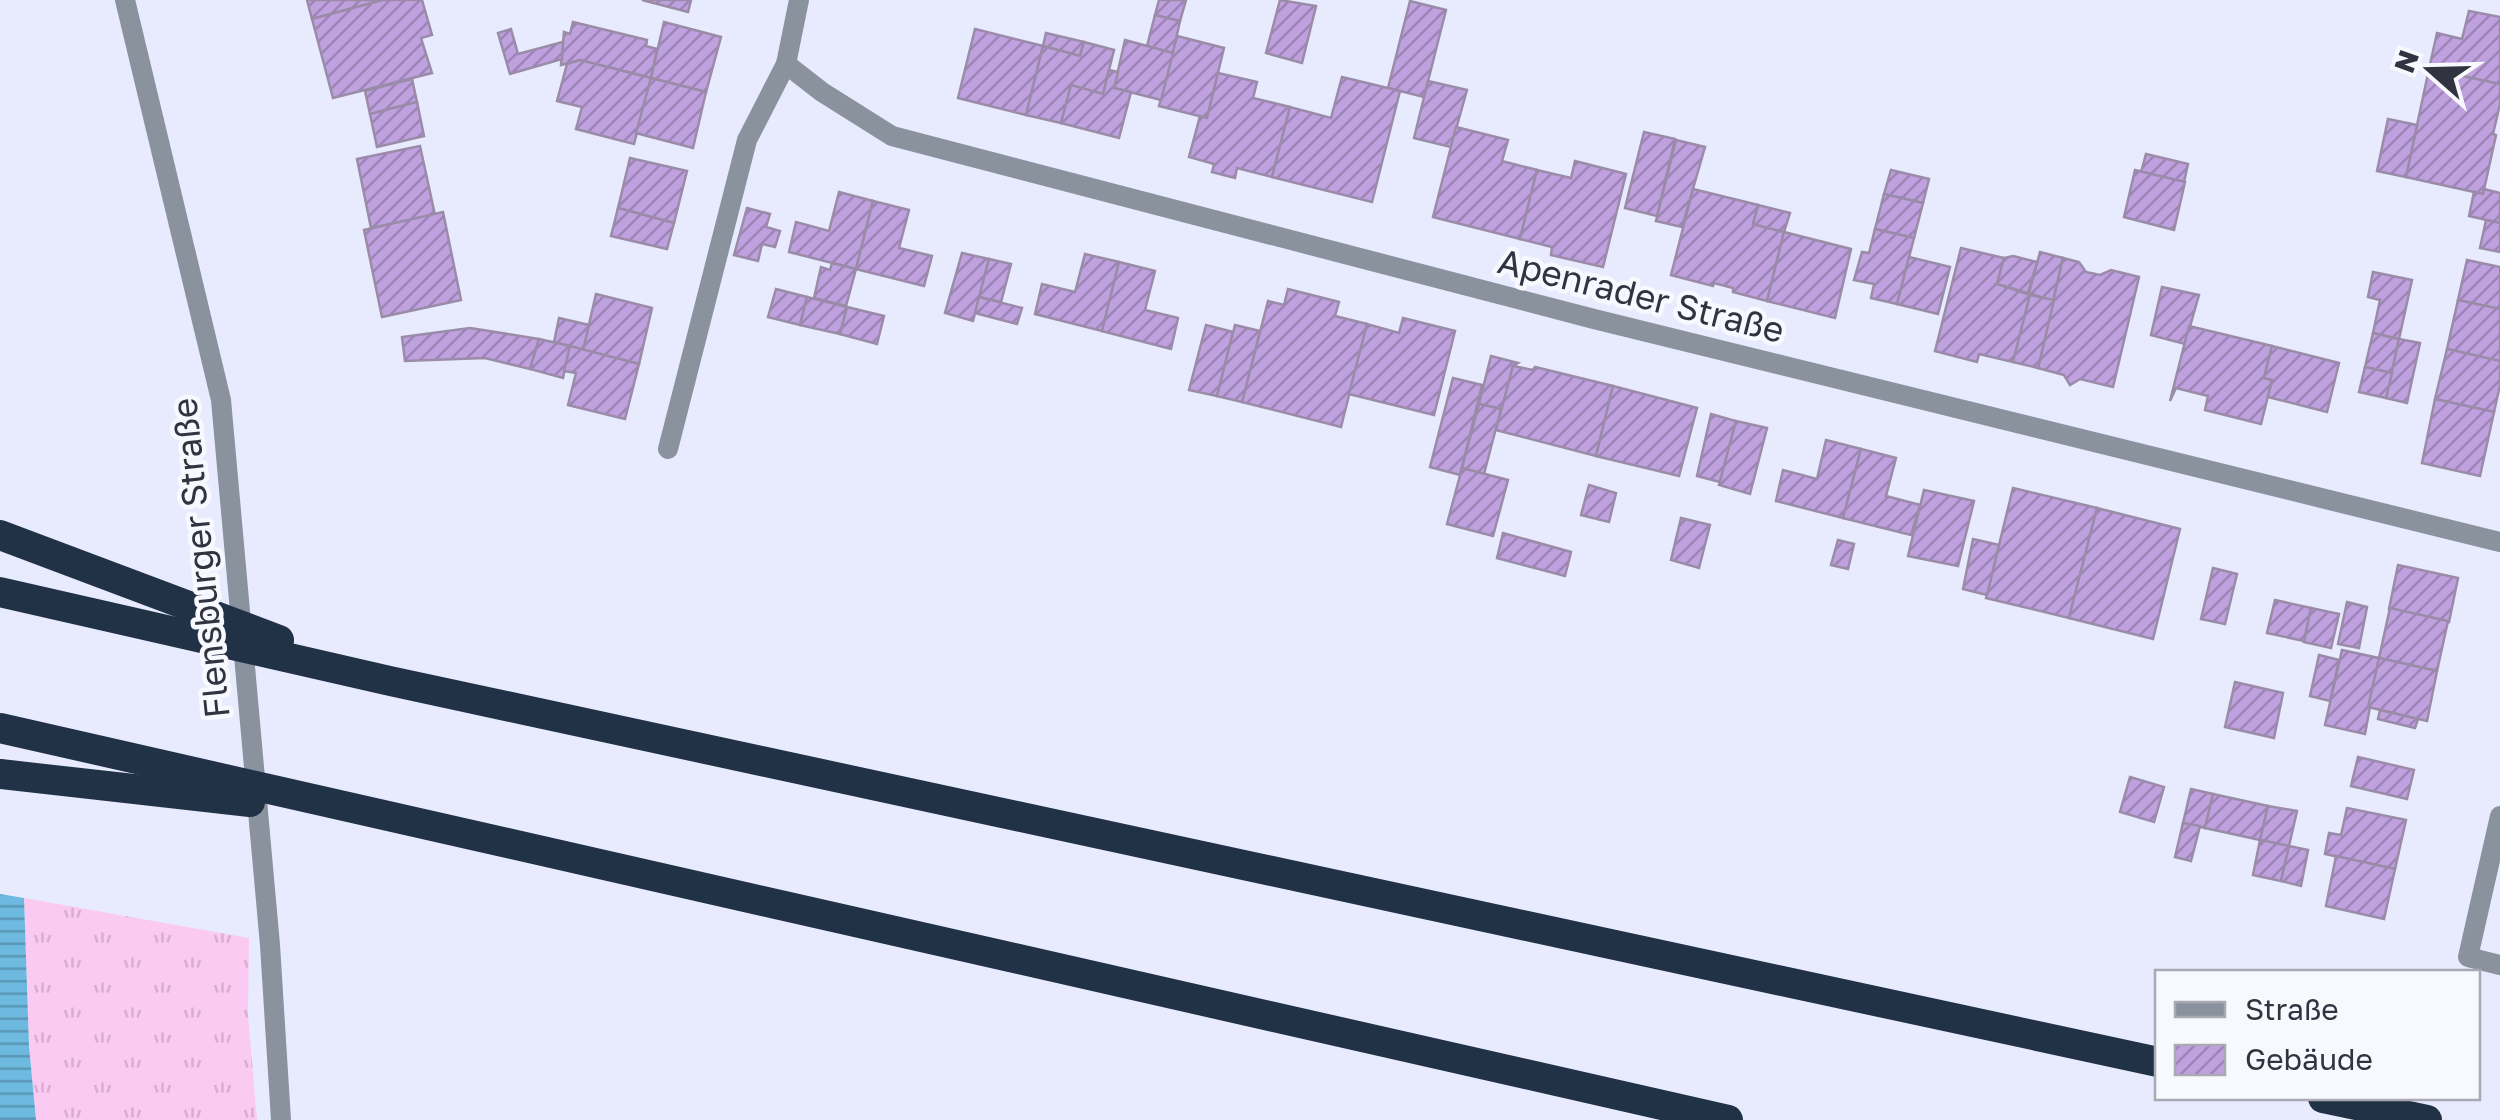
<svg xmlns="http://www.w3.org/2000/svg" width="2500" height="1120" viewBox="0 0 2500 1120" font-family="'Golos Text',sans-serif">
	<style>
		.grass { fill: url(#grass-tufts) }
		.water { fill: url(#water-rules) }
		.building { fill: url(#building-hatch); stroke: #9a8ca8; stroke-width: 2.5 }
		.lines { fill: none; stroke-linecap: round; stroke-linejoin: round }
		.street { stroke: #8a929e; stroke-width: 20 }
		.highway { stroke: #213146; stroke-width: 30 }
		.labels { text-anchor: middle; stroke-width: 9; stroke-linejoin: round; paint-order: stroke }
		.street-label { font-size: 35px; fill: #323340; stroke: #f8f8ff }
	</style>
	<defs>
		<pattern id="grass-tufts" width="24" height="20" patternUnits="userSpaceOnUse" patternTransform="scale(2.5)"><rect width="24" height="20" fill="#fbcaf3"/><path d="M3 7l-1-3M5 7V3M7 7l1-3M15 17l-1-3M17 17v-4M19 17l1-3" fill="none" stroke="#d8aed1"/></pattern>
		<pattern id="water-rules" width="6" height="5" patternUnits="userSpaceOnUse" patternTransform="scale(2.5)"><rect width="6" height="5" fill="#6db9df"/><path d="M0 2.5h6" fill="none" stroke="#5a97b6"/></pattern>
		<pattern id="building-hatch" width="6" height="6" patternUnits="userSpaceOnUse" patternTransform="scale(2.5)"><rect width="6" height="6" fill="#c0a1df"/><path d="M-1 1l2-2M0 6l6-6M5 7l2-2" fill="none" stroke="#9d84b6"/></pattern>
	</defs>
	<rect width="100%" height="100%" fill="#e8eafe"/>
	<path class="grass" d="M24 898 249 938 248 1015 257 1120H36L29 1046Z"/>
	<path class="water" d="M0 894 24 898 29 1046 36 1120H0Z"/>
	<g class="building">
		<path d="M307 0H383L312 19Z"/>
		<path d="M383 0H422L432 35 421 38 432 73 333 98 312 19Z"/>
		<path d="M642 0H691L688 12Z"/>
		<path d="M1159 0H1186L1180 21 1155 15Z"/>
		<path d="M1280 0 1316 6 1302 63 1266 53Z"/>
		<path d="M1410 1 1446 10 1424 97 1388 88Z"/>
		<path d="M2469 11 2500 17V84L2429 69 2437 33 2462 39Z"/>
		<path d="M1155 15 1180 21 1173 53 1147 46Z"/>
		<path d="M573 22 647 40 646 46 657 49 651 78 580 60 561 65 564 32 570 34Z"/>
		<path d="M664 22 721 37 706 92 651 78Z"/>
		<path d="M511 29 518 54 563 42 562 59 510 74 498 33Z"/>
		<path d="M975 29 1043 46 1026 115 958 98Z"/>
		<path d="M1046 33 1084 42 1080 56 1043 46Z"/>
		<path d="M1177 36 1224 48 1207 118 1159 106Z"/>
		<path d="M1125 40 1173 53 1161 100 1114 88Z"/>
		<path d="M1084 42 1114 50 1103 94 1071 85 1061 123 1026 115 1043 46 1080 56Z"/>
		<path d="M580 60 651 78 634 144 576 129 582 107 557 101 567 64Z"/>
		<path d="M2429 69 2500 84V104L2493 134 2496 135 2483 194 2406 177Z"/>
		<path d="M1109 70 1118 72 1114 88 1131 92 1119 138 1061 123 1071 85 1103 94Z"/>
		<path d="M1218 73 1257 82 1253 98 1290 107 1272 177 1237 168 1235 178 1212 172 1214 164 1189 157 1200 116 1207 118Z"/>
		<path d="M1342 77 1400 91 1372 202 1272 177 1290 107 1331 118Z"/>
		<path d="M651 78 706 92 693 148 636 133Z"/>
		<path d="M412 79 417 102 370 114 365 91Z"/>
		<path d="M1428 81 1467 90 1451 147 1414 138Z"/>
		<path d="M417 102 424 136 377 147 370 114Z"/>
		<path d="M2388 119 2417 125 2406 177 2377 171Z"/>
		<path d="M1456 127 1508 140 1502 161 1537 170 1520 239 1433 217Z"/>
		<path d="M1644 132 1675 139 1657 216 1625 208Z"/>
		<path d="M1676 140 1705 147 1682 227 1656 221Z"/>
		<path d="M420 146 435 215 371 228 357 159Z"/>
		<path d="M2146 154 2188 164 2184 182 2141 172Z"/>
		<path d="M630 158 687 171 674 223 618 208Z"/>
		<path d="M1575 161 1626 174 1603 267 1551 255 1552 247 1520 239 1537 170 1571 178Z"/>
		<path d="M1891 170 1929 179 1923 203 1884 194Z"/>
		<path d="M2135 170 2185 182 2174 230 2124 217Z"/>
		<path d="M1693 189 1758 205 1753 224 1784 232 1767 301 1733 292V288L1714 283 1713 286 1671 275Z"/>
		<path d="M2484 189 2500 193V223L2469 216 2474 192 2483 194Z"/>
		<path d="M839 192 873 201 856 269 789 252 796 222 829 231Z"/>
		<path d="M1884 194 1923 203 1914 238 1875 229Z"/>
		<path d="M873 201 909 210 899 248 932 256 924 286 856 269Z"/>
		<path d="M1758 205 1790 213 1784 232 1753 224Z"/>
		<path d="M618 208 674 223 667 249 611 236Z"/>
		<path d="M747 208 770 214 766 227 780 231 775 247 762 244 758 261 734 255Z"/>
		<path d="M443 212 461 300 382 317 364 230Z"/>
		<path d="M2486 220 2500 223V252L2480 248Z"/>
		<path d="M1875 229 1914 238 1897 304 1871 298 1874 284 1854 280 1862 252 1869 253Z"/>
		<path d="M1784 232 1851 249 1835 318 1767 301Z"/>
		<path d="M1961 248 2004 258 1997 284 2030 295 2013 362 1979 354 1977 362 1935 351Z"/>
		<path d="M2040 252 2063 258 2053 301 2029 293Z"/>
		<path d="M962 253 989 259 973 321 945 313Z"/>
		<path d="M1085 254 1119 262 1102 331 1035 314 1042 284 1075 292Z"/>
		<path d="M2013 256 2037 262 2028 293 1997 284 2004 258Z"/>
		<path d="M1909 257 1950 267 1938 314 1897 304Z"/>
		<path d="M2063 258 2079 262 2086 272 2100 275 2111 270 2139 277 2113 387 2080 379 2070 385 2064 375 2038 368Z"/>
		<path d="M989 259 1011 264 1001 302 979 297Z"/>
		<path d="M2467 260 2500 267V309L2458 300Z"/>
		<path d="M1119 262 1155 271 1145 310 1178 318 1171 349 1102 331Z"/>
		<path d="M832 263 856 269 846 306 814 298 821 267 830 270Z"/>
		<path d="M2373 272 2412 280 2399 339 2373 333 2380 300 2368 297Z"/>
		<path d="M2162 287 2199 295 2185 344 2151 335Z"/>
		<path d="M776 289 807 297 800 325 768 317Z"/>
		<path d="M1288 289 1339 302 1335 316 1367 324 1341 427 1242 402 1268 301 1284 305Z"/>
		<path d="M596 294 652 308 639 364 583 350Z"/>
		<path d="M2030 295 2054 300 2038 368 2013 362Z"/>
		<path d="M807 297 847 307 840 334 800 325Z"/>
		<path d="M979 297 1022 308 1017 324 975 313Z"/>
		<path d="M2458 300 2500 309V361L2447 349Z"/>
		<path d="M847 307 884 316 877 344 840 334Z"/>
		<path d="M559 318 589 325 583 350 554 342Z"/>
		<path d="M1403 318 1455 331 1434 415 1349 394 1367 324 1399 333Z"/>
		<path d="M1206 325 1233 332 1217 396 1189 390Z"/>
		<path d="M1235 325 1260 331 1242 402 1217 396Z"/>
		<path d="M2189 326 2272 346 2264 378 2272 380 2261 424 2205 410 2208 396 2176 388 2170 401Z"/>
		<path d="M470 328 539 339 530 369 485 358 405 361 402 337Z"/>
		<path d="M2373 333 2399 339 2392 373 2365 367Z"/>
		<path d="M539 339 570 346 563 378 530 369Z"/>
		<path d="M2399 339 2420 343 2407 403 2386 398Z"/>
		<path d="M570 346 639 364 625 419 568 405 576 373 564 371Z"/>
		<path d="M2272 346 2339 363 2327 412 2268 397 2272 380 2264 378Z"/>
		<path d="M2447 349 2500 361V385L2494 412 2435 399Z"/>
		<path d="M1491 356 1518 363 1513 366 1502 409 1479 404Z"/>
		<path d="M1513 366 1533 370 1535 367 1613 386 1596 456 1496 430Z"/>
		<path d="M2365 367 2392 373 2386 398 2359 392Z"/>
		<path d="M1453 378 1482 385 1460 475 1430 467Z"/>
		<path d="M1613 386 1697 408 1679 476 1596 456Z"/>
		<path d="M2435 399 2494 412 2480 476 2422 463Z"/>
		<path d="M1479 404 1501 409 1484 474 1462 468Z"/>
		<path d="M1711 414 1736 421 1720 482 1697 476Z"/>
		<path d="M1736 421 1767 428 1750 494 1719 485Z"/>
		<path d="M1826 440 1861 449 1843 518 1776 501 1783 470 1817 479Z"/>
		<path d="M1861 449 1896 458 1886 496 1920 505 1911 535 1843 518Z"/>
		<path d="M1462 468 1508 480 1493 536 1447 524Z"/>
		<path d="M1589 485 1616 493 1609 522 1581 515Z"/>
		<path d="M2013 488 2097 508 2069 618 1986 598Z"/>
		<path d="M1924 490 1974 501 1958 566 1908 556Z"/>
		<path d="M2097 508 2180 529 2153 639 2069 618Z"/>
		<path d="M1681 518 1710 525 1699 568 1671 560Z"/>
		<path d="M1503 533 1571 552 1565 576 1497 558Z"/>
		<path d="M1973 539 1999 545 1987 595 1963 589Z"/>
		<path d="M1838 540 1854 544 1848 569 1831 565Z"/>
		<path d="M2398 565 2458 578 2449 622 2389 609Z"/>
		<path d="M2213 568 2237 574 2225 624 2201 619Z"/>
		<path d="M2275 600 2311 608 2304 641 2267 633Z"/>
		<path d="M2347 602 2367 607 2359 648 2338 644Z"/>
		<path d="M2311 608 2339 614 2331 648 2304 642Z"/>
		<path d="M2390 608 2448 621 2437 671 2379 658Z"/>
		<path d="M2342 650 2379 658 2365 734 2325 725Z"/>
		<path d="M2319 655 2339 660 2330 701 2310 696Z"/>
		<path d="M2379 658 2437 671 2427 721 2368 707Z"/>
		<path d="M2235 682 2283 693 2274 738 2225 727Z"/>
		<path d="M2380 710 2418 719 2415 728 2378 719Z"/>
		<path d="M2358 757 2414 770 2407 799 2351 786Z"/>
		<path d="M2130 777 2164 787 2154 822 2120 812Z"/>
		<path d="M2191 789 2213 794 2205 828 2183 823Z"/>
		<path d="M2213 794 2268 806 2260 840 2205 828Z"/>
		<path d="M2268 806 2297 811 2289 846 2260 840Z"/>
		<path d="M2347 808 2406 820 2395 869 2325 854 2329 833 2341 835Z"/>
		<path d="M2183 823 2200 826 2191 861 2175 857Z"/>
		<path d="M2260 840 2289 846 2281 881 2253 875Z"/>
		<path d="M2289 846 2308 850 2301 886 2281 881Z"/>
		<path d="M2336 856 2395 869 2384 919 2326 906Z"/>
	</g>
	<g class="lines">
		<g class="street">
			<path d="M125 0 221 400 270 945 281 1120"/>
			<path d="M786 64 822 92 892 136 1594 319 2500 542"/>
			<path d="M668 449 747 140 786 64 799 0"/>
			<path d="M2500 816 2468 957 2500 965"/>
		</g>
		<g class="highway">
			<path d="M0 535 279 640"/>
			<path d="M0 592 390 681 2158 1062"/>
			<path d="M0 728 1728 1120"/>
			<path d="M0 774 250 802"/>
			<path d="M2323 1098 2427 1120"/>
		</g>
	</g>
	<g class="labels">
		<g class="street-label">
			<text transform="translate(1641 296) rotate(14)" y="12">Apenrader Straße</text>
			<text transform="translate(201 558) rotate(-96)" y="12">Flensburger Straße</text>
		</g>
	</g>
	<rect x="2155" y="970" width="325" height="130" fill="#f8f8ff" stroke="#a9a9b3" stroke-width="2.5"/>
	<rect x="2175" y="1002" width="50" height="15" fill="#8a929e" stroke="#a9a9b3" stroke-width="2.5"/>
	<text x="2245" y="1020" font-size="30" fill="#323340">Straße</text>
	<rect x="2175" y="1045" width="50" height="30" fill="url(#building-hatch)" stroke="#a9a9b3" stroke-width="2.5"/>
	<text x="2245" y="1070" font-size="30" fill="#323340">Gebäude</text>
	<g transform="translate(2430 70) rotate(290)" stroke="#f8f8ff" stroke-width="8" paint-order="stroke">
	<path d="M0-8L18 38L0 25L-18 38Z" fill="#323340"/>
	<text y="-15" font-size="28" font-weight="bold" text-anchor="middle" fill="#323340">N</text>
	</g>
</svg>
